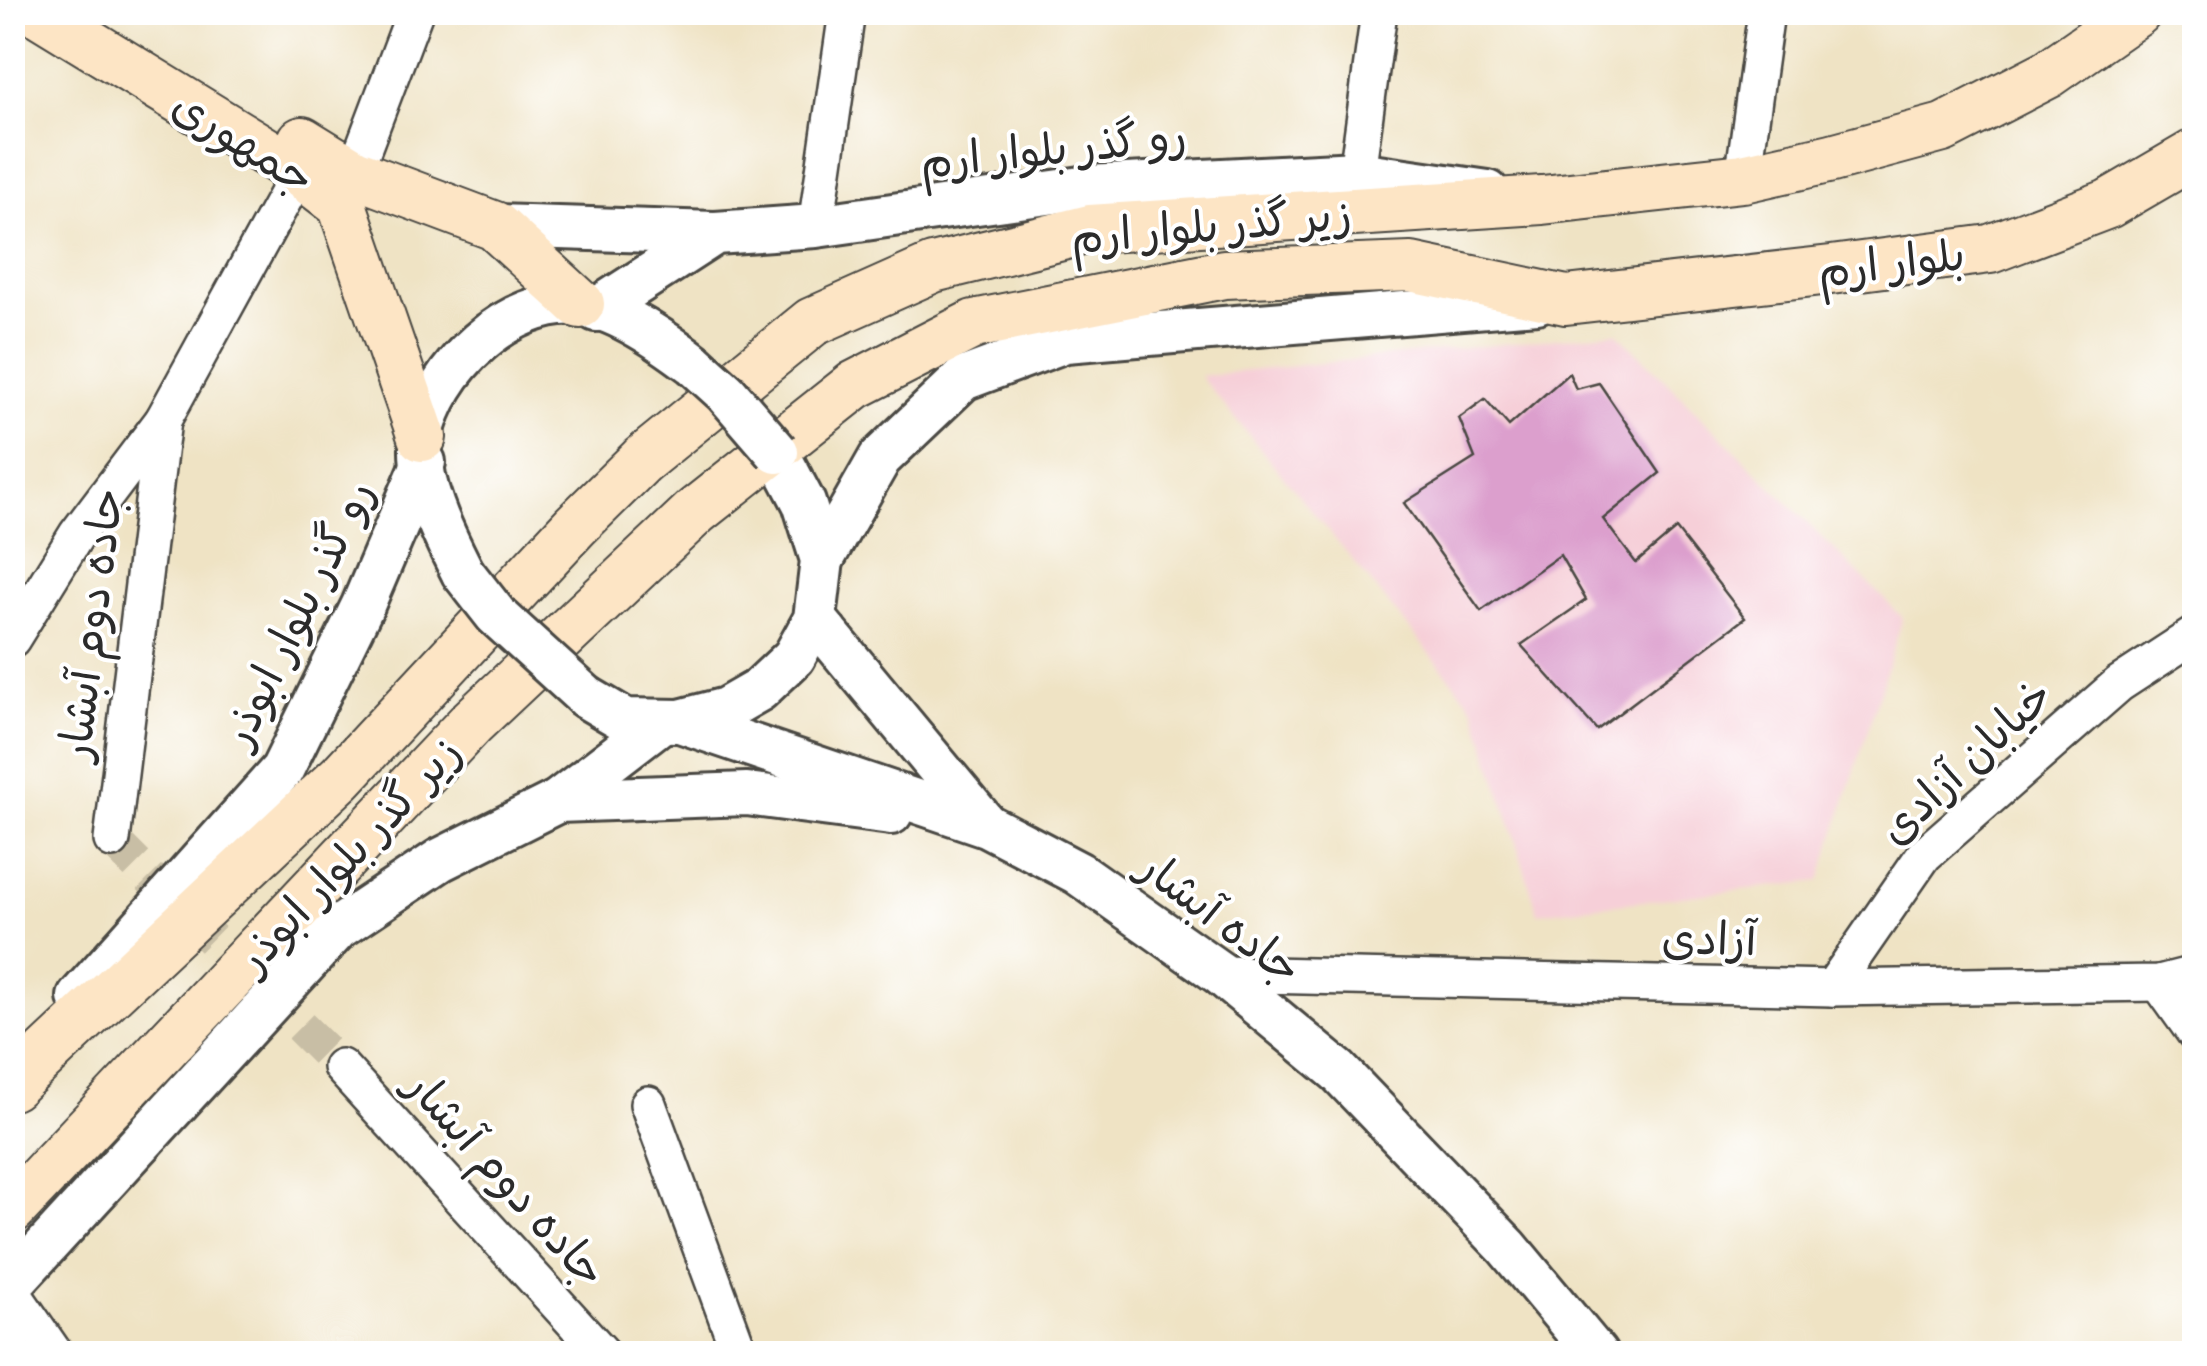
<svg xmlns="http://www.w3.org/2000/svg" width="2207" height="1366" viewBox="0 0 2207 1366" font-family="'Indie Flower','Playpen Sans Arabic',sans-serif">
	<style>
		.built { fill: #f6cfd8 }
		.building { fill: #dc9fcd }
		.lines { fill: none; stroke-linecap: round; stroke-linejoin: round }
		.minor-tunnel { stroke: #c8bea5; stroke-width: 35; stroke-dasharray: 35 18; stroke-linecap: butt }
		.minor-casing { stroke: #484742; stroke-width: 40 }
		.tertiary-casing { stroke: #484742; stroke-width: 48 }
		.secondary-casing { stroke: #484742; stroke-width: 52 }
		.minor { stroke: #fff; stroke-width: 35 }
		.tertiary { stroke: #fff; stroke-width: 42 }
		.secondary { stroke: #fde5c5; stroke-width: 48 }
		.tertiary-bridge-casing { stroke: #484742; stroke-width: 48; stroke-linecap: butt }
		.tertiary-bridge { stroke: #fff; stroke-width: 42 }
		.labels { text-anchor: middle; stroke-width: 8; stroke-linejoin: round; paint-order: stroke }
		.street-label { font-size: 45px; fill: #2b2b2b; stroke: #fff }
	</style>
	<rect width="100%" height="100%" fill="#fff"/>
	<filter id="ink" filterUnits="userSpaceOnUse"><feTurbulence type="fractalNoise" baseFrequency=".01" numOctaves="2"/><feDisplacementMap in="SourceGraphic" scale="20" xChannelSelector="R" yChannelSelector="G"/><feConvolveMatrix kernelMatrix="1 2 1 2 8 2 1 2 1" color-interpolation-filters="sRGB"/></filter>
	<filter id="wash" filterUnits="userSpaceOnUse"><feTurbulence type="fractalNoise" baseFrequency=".0048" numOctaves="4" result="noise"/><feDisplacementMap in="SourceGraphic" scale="40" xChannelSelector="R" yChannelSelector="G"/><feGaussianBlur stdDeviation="2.25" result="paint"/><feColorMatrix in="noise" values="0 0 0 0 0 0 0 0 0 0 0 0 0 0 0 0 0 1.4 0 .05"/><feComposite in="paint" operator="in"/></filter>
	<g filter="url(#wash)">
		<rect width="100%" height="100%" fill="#efe3c4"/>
		<path class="built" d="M1617 332 1903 618 1820 881 1538 913 1474 707 1200 376Z"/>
		<g id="blocks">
			<path class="building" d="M1569 373 1576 389 1599 383 1660 473 1603 519 1636 563 1676 529 1745 618 1597 730 1521 645 1586 600 1560 555 1481 611 1404 503 1475 458 1459 418 1485 399 1509 426Z"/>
		</g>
	</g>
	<g filter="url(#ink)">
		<use href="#blocks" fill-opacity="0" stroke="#484742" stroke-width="2.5"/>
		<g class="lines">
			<path class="minor-tunnel" d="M112 840 341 1067"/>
			<g class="minor-casing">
				<g id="minor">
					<path d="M354 173 415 12"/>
					<path d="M1357 173 1379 12"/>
					<path d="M1743 178 1766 12"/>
					<path d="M816 226 847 12"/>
					<path d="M12 639 77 534 163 420 299 172"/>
					<path d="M112 840 163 420"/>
					<path d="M1221 974 1832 988 2159 983 2194 974"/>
					<path d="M2159 983 2194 1032"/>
					<path d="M1832 988 1924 855 2119 684 2194 635"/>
					<path d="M341 1067 603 1354"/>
					<path d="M648 1104 740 1354"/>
					<path d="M12 1292 55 1354"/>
				</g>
			</g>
			<g class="tertiary-casing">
				<g id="tertiary">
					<path d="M495 226 715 233"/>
					<path d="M596 310 715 233 816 226 1089 187 1357 173 1488 192"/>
					<path d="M822 560 880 458 963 379 1065 341 1537 302"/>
					<path d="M463 573C444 536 415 478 422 436 434 369 510 297 580 304 617 308 665 342 694 364"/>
					<path d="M815 619 985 824"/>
					<path d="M586 697 625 720 680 721 726 709 759 690 794 657 815 619 822 560 804 503 777 452"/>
					<path d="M680 721 986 825 1078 873 1221 974 1338 1071 1507 1247 1596 1354"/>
					<path d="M558 801 747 794 891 813"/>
					<path d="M79 997 282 770 363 605 424 462"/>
					<path d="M12 1283 338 928 440 860 558 801 662 721"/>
				</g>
			</g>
			<g class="secondary-casing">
				<g id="secondary">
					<path d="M38 12 299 172 342 205 422 437"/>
					<path d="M302 141 354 173 495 226 580 304"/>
					<path d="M12 1086 341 777 575 526 642 460 812 322 933 268 1090 229 1542 200 1743 178 1832 158 1943 128 2048 74 2137 12"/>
					<path d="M12 1209 472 722 696 511 855 385 974 324 1224 274 1411 267 1566 300 1831 270 1990 249 2108 204 2194 154"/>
				</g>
			</g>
			<use href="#minor" class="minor"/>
			<use href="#tertiary" class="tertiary"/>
			<use href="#secondary" class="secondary"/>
			<g class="tertiary-bridge-casing">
				<g id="tertiary-bridge">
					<path d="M694 364 726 393 777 452"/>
					<path d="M463 573 496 615 586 697"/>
				</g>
			</g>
			<use href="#tertiary-bridge" class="tertiary-bridge"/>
		</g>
	</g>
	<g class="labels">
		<g class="street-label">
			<text transform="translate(244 141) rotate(32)" y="16">جمهوری</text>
			<text transform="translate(1053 148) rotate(-6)" y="16">رو گذر بلوار ارم</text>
			<text transform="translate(1211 225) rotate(-5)" y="16">زیر گذر بلوار ارم</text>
			<text transform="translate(1891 262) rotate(-7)" y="16">بلوار ارم</text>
			<text transform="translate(297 613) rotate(-64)" y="16">رو گذر بلوار ابوذر</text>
			<text transform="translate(90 624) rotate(-83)" y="16">جاده دوم آبشار</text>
			<text transform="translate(1965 761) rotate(-43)" y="16">خیابان آزادی</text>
			<text transform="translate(348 854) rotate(-47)" y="16">زیر گذر بلوار ابوذر</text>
			<text transform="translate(1221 917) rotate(37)" y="16">جاده آبشار</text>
			<text transform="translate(1709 938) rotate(1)" y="16">آزادی</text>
			<text transform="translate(507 1178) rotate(48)" y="16">جاده دوم‌ آبشار</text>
		</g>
	</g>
	<rect width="2207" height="1366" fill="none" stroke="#fff" stroke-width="50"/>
</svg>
